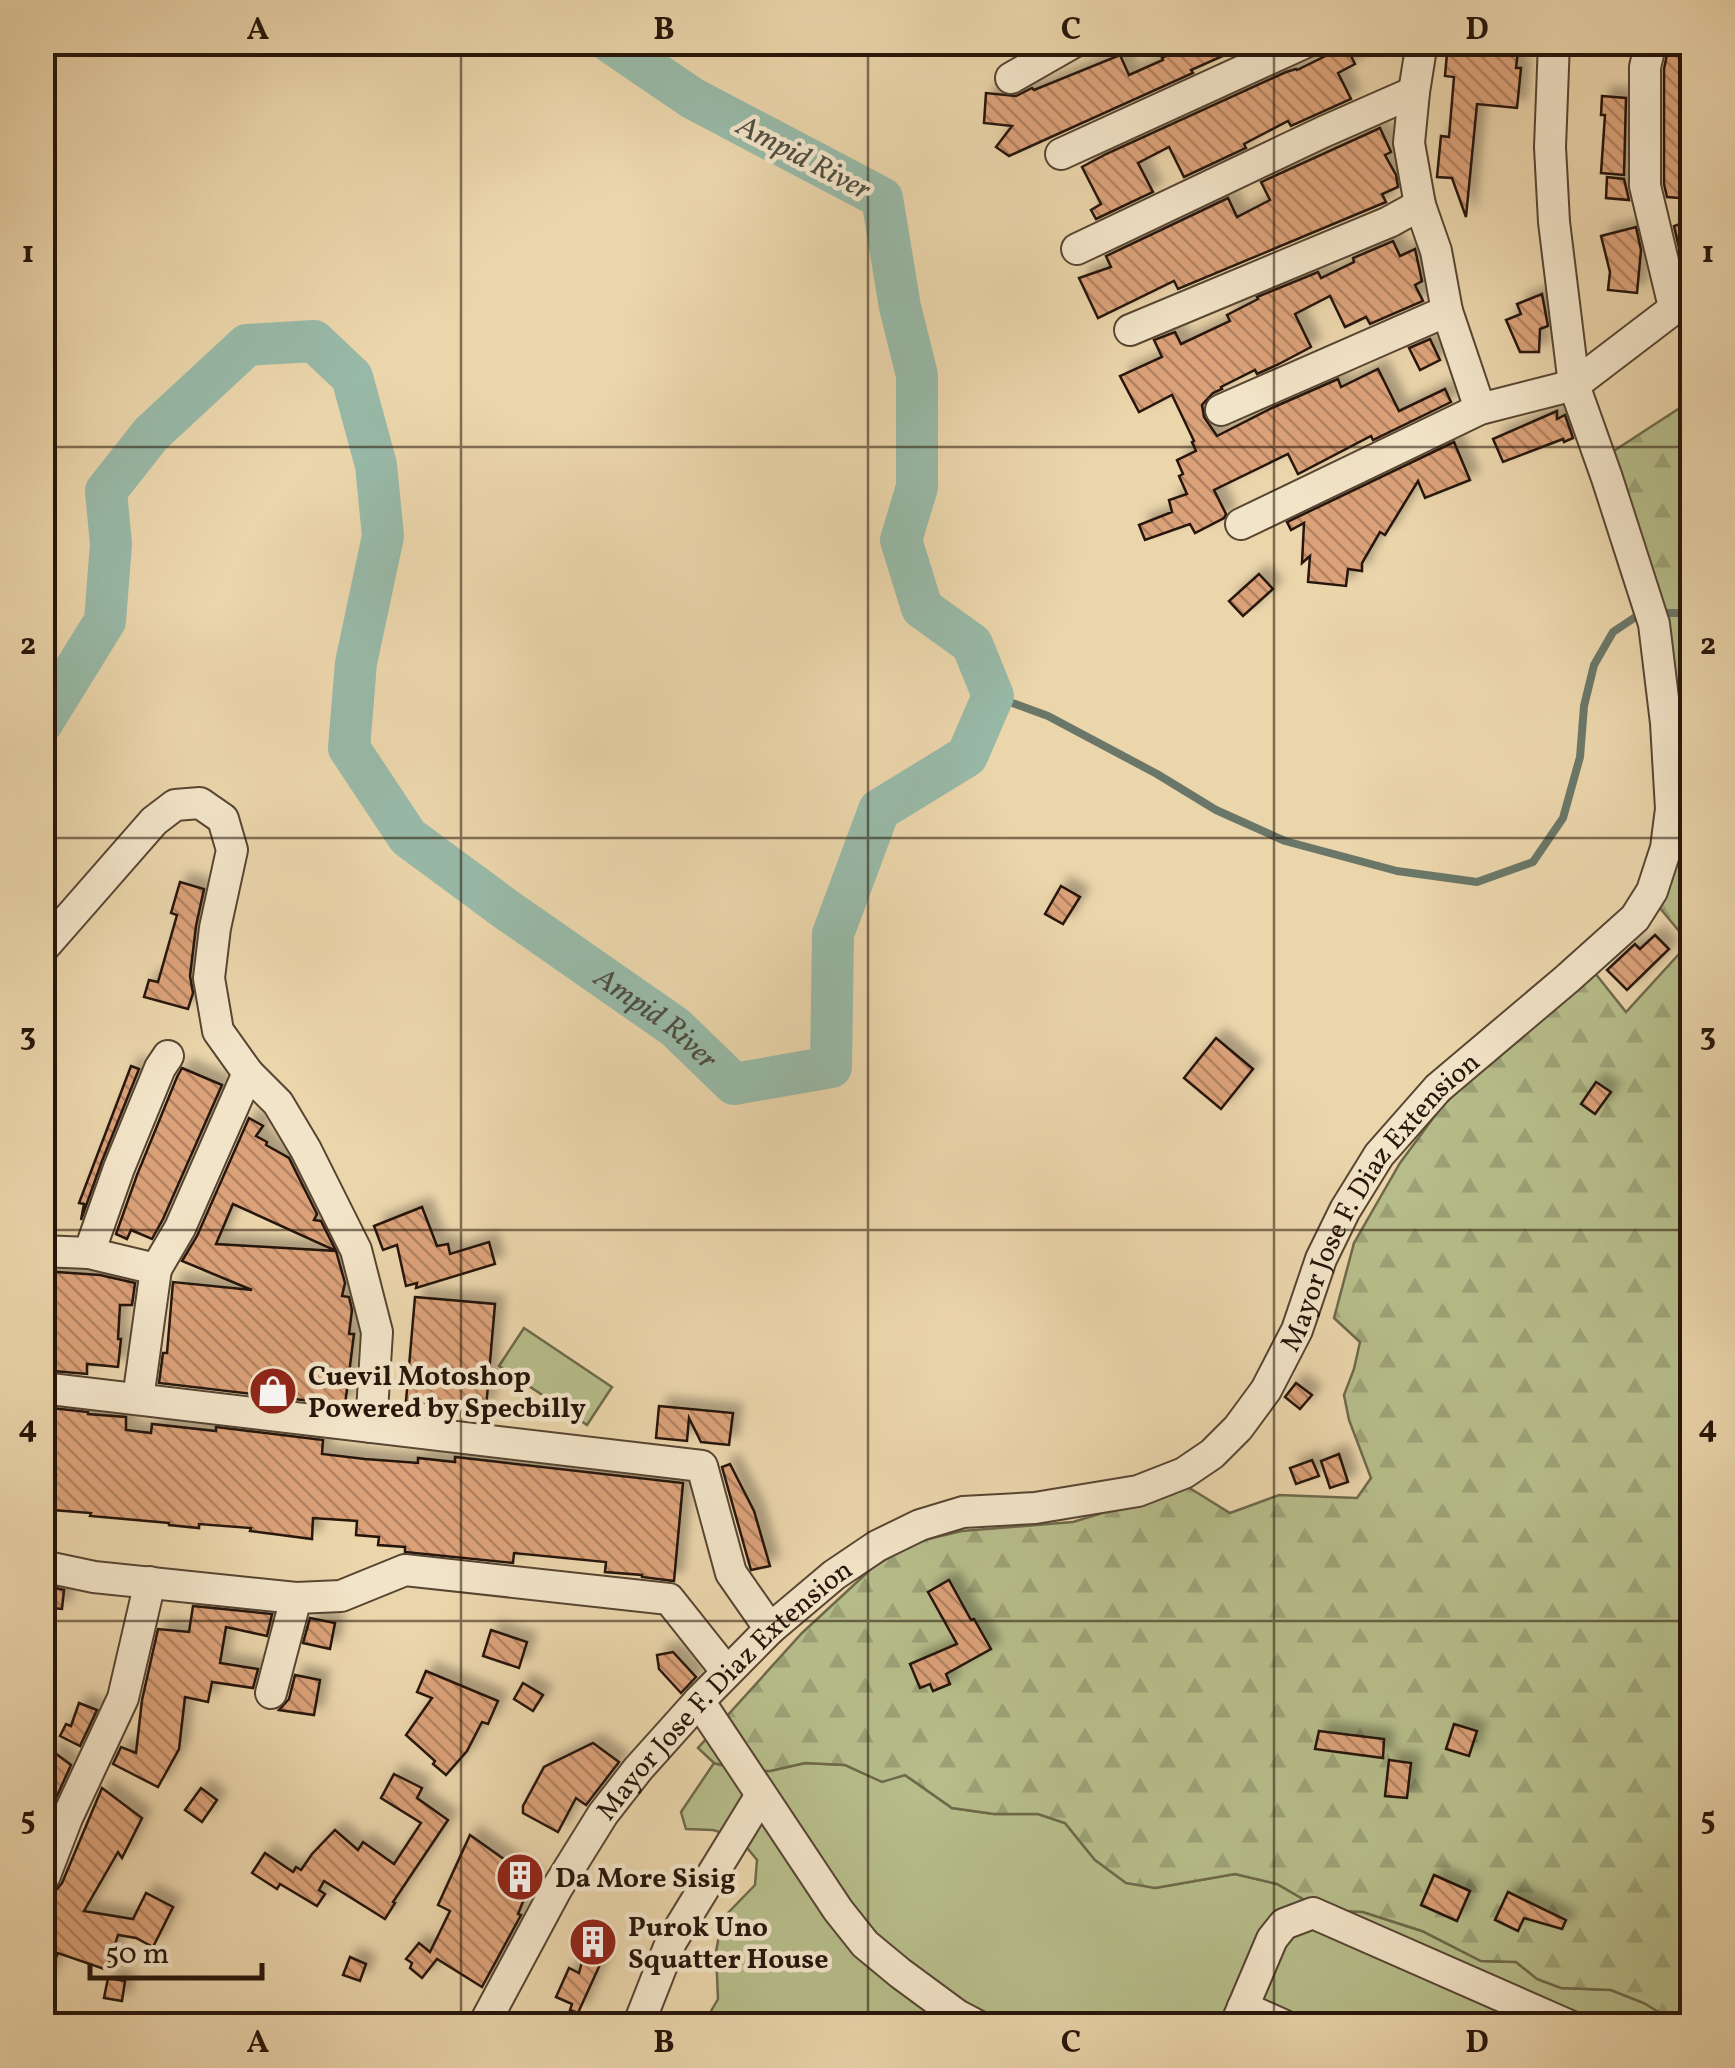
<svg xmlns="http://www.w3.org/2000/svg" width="1735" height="2068" viewBox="0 0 1735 2068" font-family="Vollkorn,serif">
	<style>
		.grass { fill: #b6bd8a; stroke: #6e694a; stroke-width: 2.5 }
		.forest { fill: url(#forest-firs); stroke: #6e694a; stroke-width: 2.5 }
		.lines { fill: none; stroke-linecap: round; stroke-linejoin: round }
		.stream { stroke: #6a7768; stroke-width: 8 }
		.river { stroke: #98b9a7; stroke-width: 42 }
		.building { fill: url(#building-back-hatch); stroke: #26150a; stroke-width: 2.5; filter: url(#shadow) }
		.minor-casing { stroke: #574532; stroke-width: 34 }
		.minor { stroke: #f2e4c8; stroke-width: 30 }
		.grid { fill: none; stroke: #26150a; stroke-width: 2.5; stroke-opacity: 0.55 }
		.labels { text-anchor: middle; stroke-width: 9; stroke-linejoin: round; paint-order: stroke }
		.street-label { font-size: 28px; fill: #26150a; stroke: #f2e4c8 }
		.poi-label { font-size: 28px; font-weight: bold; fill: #26150a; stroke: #f2e4c8; text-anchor: start }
		.water-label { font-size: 30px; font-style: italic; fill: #4e4e41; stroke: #f2e4c8 }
		.neatline { fill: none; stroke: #26150a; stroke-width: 4 }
		.grid-label { font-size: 32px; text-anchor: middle; font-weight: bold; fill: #26150a }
	</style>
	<defs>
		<pattern id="forest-firs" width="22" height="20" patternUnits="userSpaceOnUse" patternTransform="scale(2.5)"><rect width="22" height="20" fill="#b6bd8a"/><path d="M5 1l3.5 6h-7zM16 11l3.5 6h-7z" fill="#9ca276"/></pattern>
		<pattern id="building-back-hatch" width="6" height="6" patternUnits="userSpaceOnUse" patternTransform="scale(2.5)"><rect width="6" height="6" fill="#dba179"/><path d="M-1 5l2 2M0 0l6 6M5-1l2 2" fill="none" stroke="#b18261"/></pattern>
		<filter id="shadow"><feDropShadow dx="9" dy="-9" stdDeviation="5" flood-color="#0004"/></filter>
	</defs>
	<rect width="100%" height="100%" fill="#ebd5ab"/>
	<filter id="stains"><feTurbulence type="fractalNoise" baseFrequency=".002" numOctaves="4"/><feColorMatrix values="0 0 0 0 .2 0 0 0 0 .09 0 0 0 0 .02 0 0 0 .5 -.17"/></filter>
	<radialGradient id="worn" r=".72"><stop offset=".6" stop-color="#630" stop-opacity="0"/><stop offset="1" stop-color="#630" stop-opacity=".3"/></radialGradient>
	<g class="grass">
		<path d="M524 1328 612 1387 587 1425 499 1366Z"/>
		<path d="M714 1763 744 1771H770L805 1763 846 1765 882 1781 905 1775 952 1808 994 1814H1038L1065 1823 1095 1860 1155 1888 1235 1874 1277 1884 1322 1910 1363 1912 1422 1931 1481 1961 1516 1962 1537 1979 1561 1988 1611 1990 1644 2003 1680 2025H703L718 1999 716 1952 722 1919 755 1885 757 1860 739 1838 713 1830 686 1829 681 1812Z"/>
	</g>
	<path class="forest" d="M1692 400V2025H1680L1644 2003 1611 1990 1561 1988 1537 1979 1516 1962 1481 1961 1422 1931 1363 1912 1322 1910 1277 1884 1235 1874 1155 1888 1126 1883 1095 1860 1065 1823 1038 1814H994L952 1808 905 1775 882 1782 845 1765 805 1763 770 1771H744L714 1763 698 1748 802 1633 871 1569 911 1543 962 1531 1073 1522 1188 1487 1230 1513 1279 1495 1357 1498 1371 1478 1349 1420 1344 1395 1354 1369 1360 1342 1334 1318 1354 1243 1400 1163 1442 1106 1591 968 1626 1012 1689 943 1659 907 1685 815 1609 454Z"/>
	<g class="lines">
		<g class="stream">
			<path d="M1667 613H1692"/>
			<path d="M993 696 1048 716 1157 774 1216 810 1285 841 1397 871 1477 882 1533 862 1563 818 1580 757 1584 706 1594 665 1613 632 1637 616"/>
		</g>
		<path class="river" id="s1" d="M42 723 105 621 111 544 106 491 151 434 247 345 314 341 352 377 376 465 383 536 356 663 349 748 408 837 507 910 675 1027 734 1084 831 1067 833 934 879 810 967 756 993 696 972 644 922 608 901 540 917 487V375L900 307 882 198 692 98 610 42"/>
	</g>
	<g class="building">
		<path d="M1195 42H1254L1191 70 1193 73 1009 156 996 147 1012 126 984 123 986 93 1016 96 1032 88 1034 90 1120 55 1129 75 1163 60 1162 58Z"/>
		<path d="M1448 42H1519L1516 68H1521L1517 108 1477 104 1466 217 1452 178 1437 177 1441 136 1449 137 1454 77 1445 76Z"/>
		<path d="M1346 46 1355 64 1338 73 1351 99 1291 126 1288 121 1244 144 1246 148 1184 177 1169 147 1138 163 1153 192 1096 219 1091 210 1101 204 1082 167 1106 154 1286 72 1296 69 1297 70Z"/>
		<path d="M1667 54 1692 57V199L1667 197 1664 184V69Z"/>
		<path d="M1602 96 1626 98 1624 175 1601 173 1605 115H1601Z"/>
		<path d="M1380 128 1391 152 1385 155 1396 175 1398 187 1382 194 1386 202 1178 289 1174 281 1098 318 1079 278 1111 267 1106 256 1228 198 1237 217 1270 200 1261 182Z"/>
		<path d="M1607 177 1624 179 1629 200 1606 198Z"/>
		<path d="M1692 220V277L1686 278 1674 226Z"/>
		<path d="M1636 227 1641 250 1637 293 1608 290 1610 272 1601 236Z"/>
		<path d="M1393 241 1400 256 1415 249 1422 281 1415 285 1423 301 1370 324 1366 317 1345 327 1330 296 1295 314 1311 347 1277 365 1257 374 1255 370 1221 387 1222 389 1213 393 1202 405 1204 417 1217 436 1274 407 1338 379 1341 387 1378 369 1399 411 1445 389 1451 402 1373 440 1371 436 1298 474 1288 454 1214 490 1226 514 1224 518 1195 533 1190 524 1145 540 1139 525 1172 512 1169 500 1187 494 1179 476 1183 474 1177 460 1196 451 1192 442 1194 441 1172 395 1139 412 1120 376 1162 357 1154 340 1175 332 1181 344 1230 321 1227 315 1258 299 1257 297 1318 272 1321 278 1354 262 1353 258Z"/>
		<path d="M1542 294 1548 326 1540 329 1539 352H1520L1506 320 1521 314 1517 304Z"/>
		<path d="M1430 339 1440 360 1420 370 1409 348Z"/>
		<path d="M1557 411V419L1565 415 1573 438 1564 442 1563 439 1503 462 1493 439Z"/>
		<path d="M1454 442 1470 480 1425 498 1418 481 1385 535 1380 532 1362 563V571L1348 569 1346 586 1308 582 1310 556 1302 563 1304 523 1291 530 1287 522Z"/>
		<path d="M1259 574 1273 589 1243 616 1229 601Z"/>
		<path d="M180 882 204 889 196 926 190 976 193 993 188 1009 144 997 149 980 158 982 177 915 171 913Z"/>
		<path d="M1061 886 1080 897 1063 924 1045 914Z"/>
		<path d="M1655 935 1669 949 1627 990 1607 970 1635 944 1640 949Z"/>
		<path d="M1216 1038 1253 1069 1221 1109 1184 1078Z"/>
		<path d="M131 1066 139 1069 102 1161 81 1220 84 1204 79 1203Z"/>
		<path d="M182 1068 222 1085 163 1219 152 1239 131 1230 127 1239 116 1234 137 1175 177 1077Z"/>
		<path d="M1596 1082 1611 1092 1595 1114 1581 1104Z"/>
		<path d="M249 1118 263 1126 256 1136 267 1142 266 1145 289 1158 317 1214 314 1220 321 1221 336 1251 233 1204 216 1244 336 1251 345 1283 342 1296 349 1297 352 1310 349 1334H354L345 1405 159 1383 163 1353H167L173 1282 252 1290 182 1261 197 1236Z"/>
		<path d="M422 1207 437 1246 448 1244 450 1254 489 1242 495 1264 416 1288 417 1283 406 1286 397 1245 383 1250 374 1226Z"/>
		<path d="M42 1271 100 1275 135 1283 132 1305H120L118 1339H121L118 1367 87 1364V1374L42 1370Z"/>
		<path d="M415 1297 495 1304 486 1408 406 1401Z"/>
		<path d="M1296 1383 1312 1395 1300 1409 1285 1397Z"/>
		<path d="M659 1406 733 1413 729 1445 701 1442 689 1418 687 1441 656 1438Z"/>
		<path d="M42 1407 88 1412V1414L126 1417V1430L151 1433 152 1424 216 1431V1427L323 1440 322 1454 365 1459 418 1463V1458L455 1462V1457L683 1483 674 1581 642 1577V1575L605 1572 606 1562 514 1553 513 1563 405 1552V1547L378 1545 379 1537 356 1535 357 1521 313 1518 312 1539 250 1531 251 1528 199 1524V1528L169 1525V1523L90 1516 91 1513 53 1510 56 1475 42 1473Z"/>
		<path d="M1339 1454 1348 1482 1330 1488 1321 1461Z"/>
		<path d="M1312 1460 1319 1476 1296 1484 1290 1468Z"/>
		<path d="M730 1464 754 1511 770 1566 751 1570 722 1467Z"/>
		<path d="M949 1580 971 1620 974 1619 991 1649 946 1674 950 1684 933 1691 930 1684 920 1688 910 1664 957 1644 928 1592Z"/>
		<path d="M42 1585 64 1590 62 1609 42 1607Z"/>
		<path d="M193 1606 272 1614 267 1636 226 1627 220 1663 258 1669 253 1688 212 1682 208 1702 185 1697 179 1749 158 1787 113 1764 121 1747 136 1753 142 1700 158 1629 189 1632Z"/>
		<path d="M310 1618 335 1623 330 1649 303 1643Z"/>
		<path d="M491 1630 527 1642 519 1668 483 1656Z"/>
		<path d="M673 1652 696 1677 681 1693 659 1669 657 1655Z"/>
		<path d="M426 1671 498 1701 488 1724 482 1722 467 1751 446 1775 433 1764 435 1761 406 1735 432 1698 417 1692Z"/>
		<path d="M295 1675 320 1680 314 1715 279 1710 289 1699Z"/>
		<path d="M523 1683 543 1695 533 1711 514 1699Z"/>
		<path d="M79 1703 97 1710 80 1746 60 1736 66 1724 71 1726Z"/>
		<path d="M1454 1724 1477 1731 1469 1756 1446 1749Z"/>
		<path d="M1319 1731 1384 1739 1383 1758 1315 1749Z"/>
		<path d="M593 1743 619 1762 586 1805 576 1798 558 1832 523 1813V1806L544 1767Z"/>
		<path d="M51 1750 71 1765 42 1829V1823Z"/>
		<path d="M1389 1760 1411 1763 1407 1798 1385 1796Z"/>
		<path d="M394 1774 422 1788 417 1798 448 1820 393 1902 395 1903 385 1919 324 1881 319 1890 325 1894 317 1906 280 1884 277 1889 252 1873 265 1853 293 1872 296 1867 301 1870 312 1854 335 1830 358 1850 363 1842 394 1864 421 1823 381 1798Z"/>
		<path d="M102 1788 142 1818 122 1858 118 1852 84 1911 133 1919 146 1893 173 1907 153 1947 136 1938 118 1935 107 1970 58 1953 42 1989V1893L56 1890 62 1883Z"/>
		<path d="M201 1788 217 1800 202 1822 185 1810Z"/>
		<path d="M470 1835 532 1879 518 1914 521 1915 482 1987 437 1959 422 1978 410 1968 412 1963 406 1959 419 1943 430 1952 450 1911 438 1905Z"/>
		<path d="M1434 1875 1470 1891 1457 1921 1421 1905Z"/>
		<path d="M1508 1892 1566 1920 1562 1929 1524 1918 1518 1931 1495 1920Z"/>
		<path d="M584 1954 602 1960 578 2013 570 2010 572 2004 556 1997 569 1968 579 1973Z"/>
		<path d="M350 1957 366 1964 360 1981 343 1975Z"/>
		<path d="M108 1978 125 1981 122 2001 104 1998Z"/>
	</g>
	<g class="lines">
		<g class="minor-casing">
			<g id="minor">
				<path d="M1422 42 1414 92 1409 143 1420 205 1436 251 1447 311 1480 409"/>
				<path d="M1651 42 1645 67V186L1674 307"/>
				<path d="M1011 78 1074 42"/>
				<path d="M1061 154 1306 42"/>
				<path d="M1077 249 1323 132 1414 92"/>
				<path d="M1130 330 1389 222 1420 205"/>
				<path d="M1221 410 1447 311"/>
				<path d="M1241 524 1480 409 1574 385 1692 295"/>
				<path d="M42 949 154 821 175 805 200 803 223 819 232 850 215 928 209 978 218 1031 248 1073 278 1103 306 1150 356 1250 377 1332 371 1427"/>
				<path d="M42 1251 89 1253 156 1269 138 1399"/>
				<path d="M89 1253 119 1168 160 1068 168 1056"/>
				<path d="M156 1269 180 1228 248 1073"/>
				<path d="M42 1388 702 1466 731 1573 770 1629"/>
				<path d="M42 1566 94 1577 296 1598 341 1596 405 1570 669 1599 727 1672"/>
				<path d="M271 1693 296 1598"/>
				<path d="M699 1701 838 1910 865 1944 900 1973 957 2015 978 2026"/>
				<path d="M45 1875 67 1818 123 1698 150 1582"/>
				<path d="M1243 2007 1285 2026"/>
				<path id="s2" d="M483 2026 557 1888 603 1814 638 1769 699 1701 770 1629 834 1575 877 1546 920 1525 963 1512 1035 1508 1138 1491 1184 1473 1212 1454 1238 1428 1266 1390 1297 1330 1321 1259 1345 1210 1379 1155 1438 1088 1567 979 1635 918 1652 891 1666 848 1671 809 1666 723 1654 624 1607 478 1574 385 1554 222 1550 147 1554 42"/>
				<path d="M638 2026 671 1942 761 1795"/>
				<path d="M1235 2026 1272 1939 1284 1924 1313 1913 1570 2026"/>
			</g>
		</g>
		<use href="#minor" class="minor"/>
	</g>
	<path class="grid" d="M461 42V2026M868 42V2026M1274 42V2026M42 447H1692M42 838H1692M42 1230H1692M42 1621H1692"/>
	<defs>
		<g id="shop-disc" transform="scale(2.5)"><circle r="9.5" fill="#8f2418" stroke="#f2e4c8"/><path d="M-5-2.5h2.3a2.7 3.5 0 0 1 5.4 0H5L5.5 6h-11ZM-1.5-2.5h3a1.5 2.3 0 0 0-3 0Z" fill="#fff"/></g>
		<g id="building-disc" transform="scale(2.5)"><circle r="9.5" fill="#8f2418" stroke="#f2e4c8"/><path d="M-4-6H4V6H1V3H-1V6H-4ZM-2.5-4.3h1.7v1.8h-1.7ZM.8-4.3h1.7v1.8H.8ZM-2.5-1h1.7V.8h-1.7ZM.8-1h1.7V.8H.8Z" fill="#fff"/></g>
	</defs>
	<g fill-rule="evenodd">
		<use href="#shop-disc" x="273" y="1391"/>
		<use href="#building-disc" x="520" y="1877"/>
		<use href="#building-disc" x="593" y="1942"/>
	</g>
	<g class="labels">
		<g class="street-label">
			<text dy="10" stroke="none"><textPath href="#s2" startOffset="1288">Mayor Jose F. Diaz Extension</textPath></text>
			<text dy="10" stroke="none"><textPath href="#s2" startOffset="418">Mayor Jose F. Diaz Extension</textPath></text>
		</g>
		<g class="poi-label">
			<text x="308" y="1385">Cuevil Motoshop<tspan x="308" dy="32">Powered by Specbilly</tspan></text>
			<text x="555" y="1887">Da More Sisig</text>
			<text x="628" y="1936">Purok Uno<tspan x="628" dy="32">Squatter House</tspan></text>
		</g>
		<g class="water-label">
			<text transform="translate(804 157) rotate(28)" y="10">Ampid River</text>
			<text dy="10" stroke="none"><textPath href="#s1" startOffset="1365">Ampid River</textPath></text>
		</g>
	</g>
	<rect width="1735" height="2068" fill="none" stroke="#ebd5ab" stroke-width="110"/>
	<path d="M90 1963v15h172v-15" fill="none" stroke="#26150a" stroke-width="5"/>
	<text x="105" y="1963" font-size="30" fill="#26150a" stroke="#f2e4c8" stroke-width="8" paint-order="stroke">50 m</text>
	<rect x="55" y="55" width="1625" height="1958" class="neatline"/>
	<g class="grid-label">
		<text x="258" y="39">A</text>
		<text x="664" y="39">B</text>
		<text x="1071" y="39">C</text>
		<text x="1477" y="39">D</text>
		<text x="28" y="262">1</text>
		<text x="1708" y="262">1</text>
		<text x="28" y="654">2</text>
		<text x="1708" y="654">2</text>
		<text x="28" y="1045">3</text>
		<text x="1708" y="1045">3</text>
		<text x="28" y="1437">4</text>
		<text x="1708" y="1437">4</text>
		<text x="28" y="1829">5</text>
		<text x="1708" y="1829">5</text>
		<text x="258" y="2052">A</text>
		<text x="664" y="2052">B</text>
		<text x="1071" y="2052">C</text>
		<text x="1477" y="2052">D</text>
	</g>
	<rect width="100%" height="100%" filter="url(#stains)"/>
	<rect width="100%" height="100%" fill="url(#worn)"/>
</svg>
